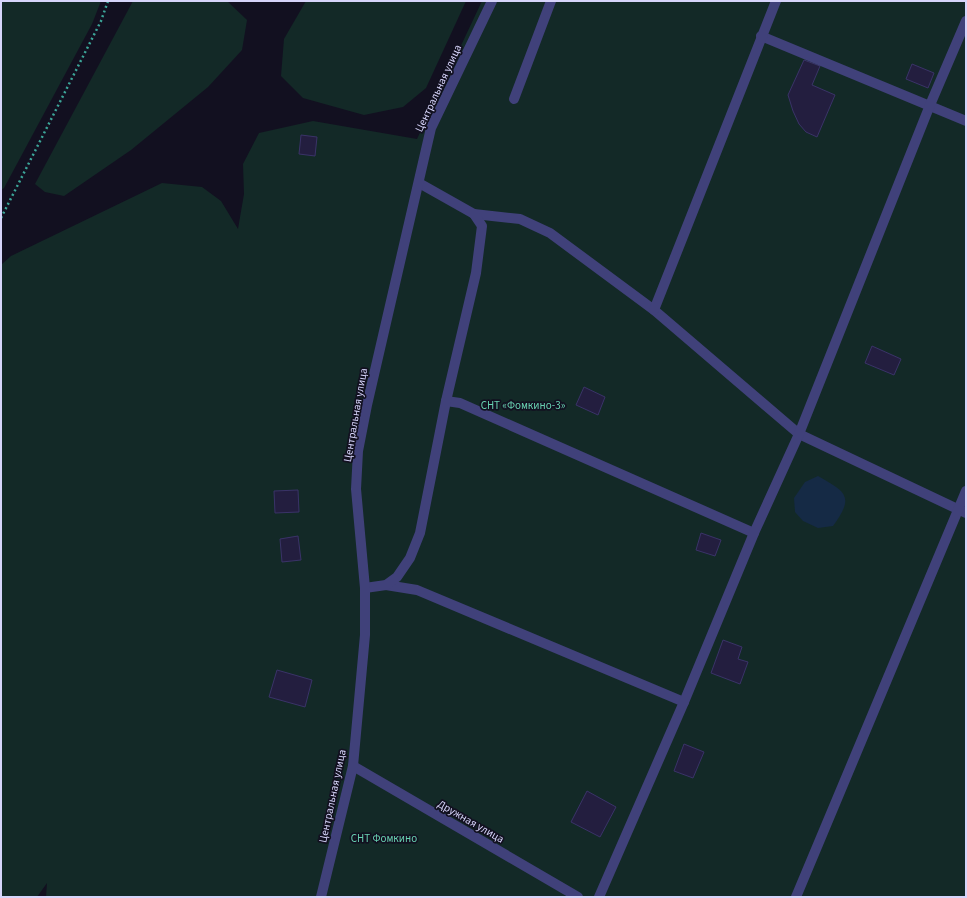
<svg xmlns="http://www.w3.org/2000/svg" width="967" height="898" viewBox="0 0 967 898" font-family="'Source Sans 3',sans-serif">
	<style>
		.green { fill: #132927 }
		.water { fill: #152a45 }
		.building { fill: #231e3f; stroke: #3a3368 }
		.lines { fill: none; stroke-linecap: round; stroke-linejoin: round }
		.path { stroke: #3ca699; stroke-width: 2.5; stroke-dasharray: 2 3; stroke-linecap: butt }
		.service { stroke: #40417a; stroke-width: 10 }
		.minor { stroke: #40417a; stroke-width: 10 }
		.labels { text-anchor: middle; stroke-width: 3.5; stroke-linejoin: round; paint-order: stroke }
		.street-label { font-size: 11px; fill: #d6d4fa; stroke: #121020 }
		.park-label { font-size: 11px; fill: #68d1b1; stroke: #121020 }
	</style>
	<rect width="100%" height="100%" fill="#121020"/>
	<g class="green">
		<path d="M1 1H101L92 24 4 188 1 190Z"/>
		<path d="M133 1H227L247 20 242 50 208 87 131 150 64 196 45 192 35 184Z"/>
		<path d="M306 1H466L426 88 403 107 364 115 303 98 281 76 284 39Z"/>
		<path d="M482 1H966V897H46L47 883 37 897H1V265L11 256 162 183 202 187 221 201 238 229 244 194 243 164 259 133 313 121 417 139Z"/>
	</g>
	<path class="water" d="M818 476C846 492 855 496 833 526L818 528 803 521 795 512 794 498 805 482Z"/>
	<g class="building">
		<path d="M804 60 820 66 812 85 835 95 817 137 806 132 799 124 793 111 788 95Z"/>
		<path d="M912 64 934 73 928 88 906 79Z"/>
		<path d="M301 135 317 137 315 156 299 154Z"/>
		<path d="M872 346 901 359 894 375 865 363Z"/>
		<path d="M584 387 605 397 598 415 576 405Z"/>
		<path d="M298 490 299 512 275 513 274 491Z"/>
		<path d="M701 533 721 540 715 556 696 550Z"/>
		<path d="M298 536 301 560 282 562 280 539Z"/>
		<path d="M723 640 742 647 738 659 748 662 740 684 711 673Z"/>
		<path d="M277 670 312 680 305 707 269 697Z"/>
		<path d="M684 744 704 752 693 778 674 771Z"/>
		<path d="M587 791 616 807 600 837 571 822Z"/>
	</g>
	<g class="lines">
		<path class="path" d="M1 218 101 21 108 1"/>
		<g class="service">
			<path d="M761 36 966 121"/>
			<path d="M514 99 551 1"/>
			<path d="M446 401 460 403 754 533"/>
			<path d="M386 585 417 590 684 702"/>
		</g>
		<g class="minor">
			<path d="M474 214 520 219 550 233 654 310 799 434 966 513"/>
			<path d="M654 310 776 1"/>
			<path d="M365 588 386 585 397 577 410 558 420 533 446 401 476 273 482 226 474 214 419 183"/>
			<path d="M353 766 578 897"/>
			<path d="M321 897 353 766 365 635V588L356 489 358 451 367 405 431 128 492 1"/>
			<path d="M599 897 684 702 754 533 799 434 930 105 966 21"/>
			<path d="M796 897 966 491"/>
		</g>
	</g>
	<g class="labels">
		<g class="street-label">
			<text transform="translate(438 88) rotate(-65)" y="4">Центральная улица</text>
			<text transform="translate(355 415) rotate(-80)" y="4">Центральная улица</text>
			<text transform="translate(332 796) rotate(-78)" y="4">Центральная улица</text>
			<text transform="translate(471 821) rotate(30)" y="4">Дружная улица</text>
		</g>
		<g class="park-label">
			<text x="523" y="409">СНТ «Фомкино-3»</text>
			<text x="384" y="842">СНТ Фомкино</text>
		</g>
	</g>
	<rect width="967" height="898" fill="none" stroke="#d6d4fa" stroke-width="4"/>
</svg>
